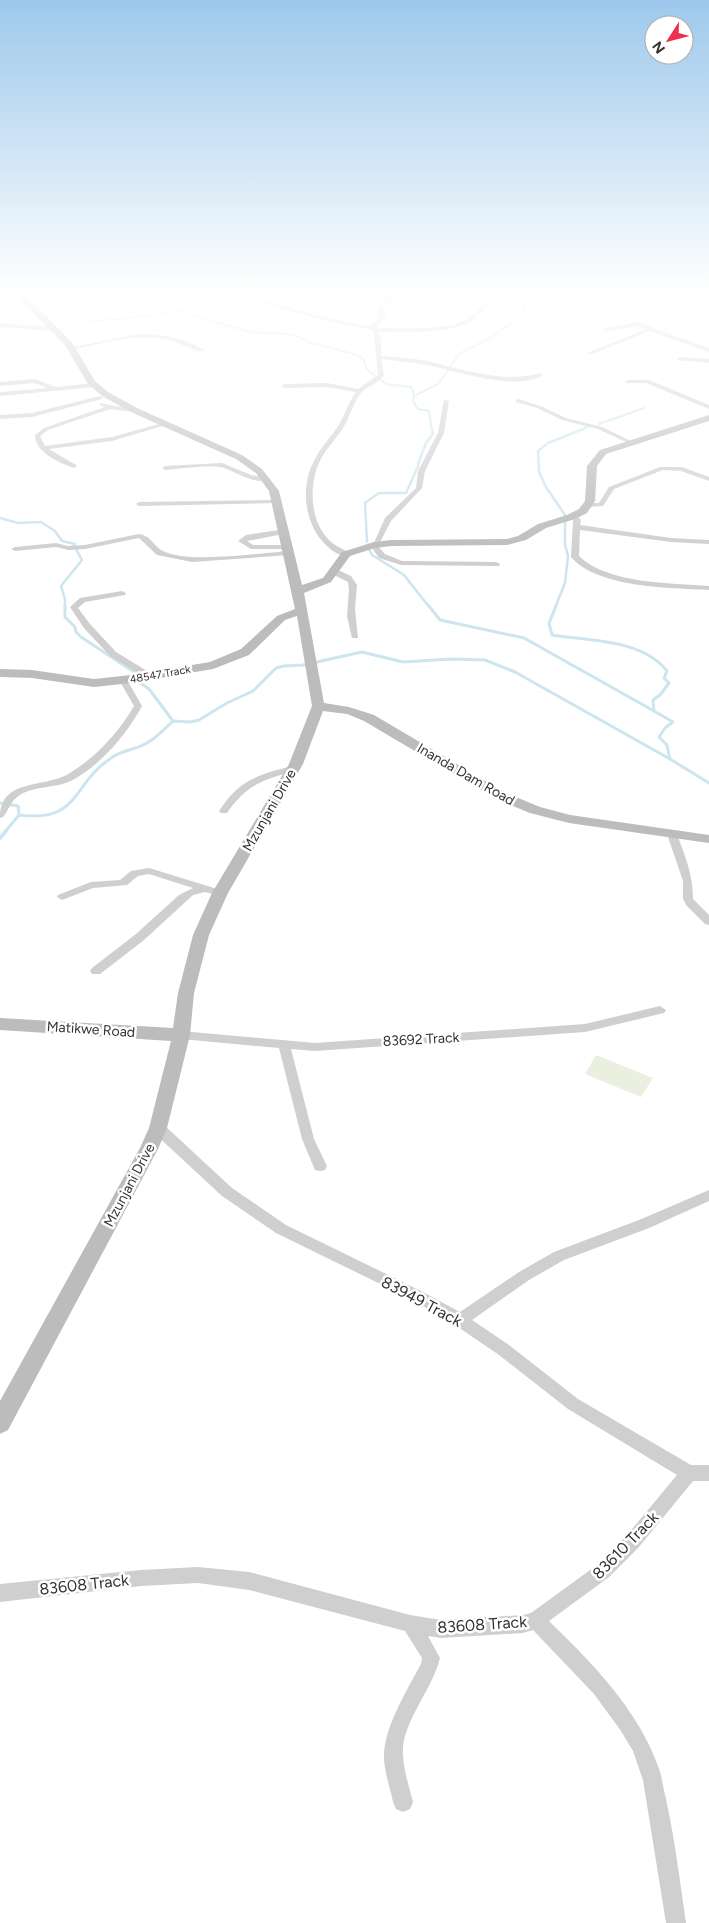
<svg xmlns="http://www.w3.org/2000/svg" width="709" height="1923" viewBox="0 0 709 1923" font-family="Figtree,sans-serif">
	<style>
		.green { fill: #eaefe0 }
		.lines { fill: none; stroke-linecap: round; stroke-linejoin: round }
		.stream-far3 { stroke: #cce5ef; stroke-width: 2 }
		.stream-far2 { stroke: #cce5ef; stroke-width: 2.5 }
		.stream-far1 { stroke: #cce5ef; stroke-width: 3 }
		.stream { stroke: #cce5ef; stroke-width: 4 }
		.street { fill: #cfcfcf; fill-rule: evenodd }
		.secondary { fill: #bcbcbc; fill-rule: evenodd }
		.labels { text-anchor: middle; stroke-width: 5; stroke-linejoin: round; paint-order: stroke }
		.far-street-label { font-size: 11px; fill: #323232; stroke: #fff }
		.street-label { font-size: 14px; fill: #323232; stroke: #fff }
		.near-street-label { font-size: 16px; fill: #323232; stroke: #fff }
	</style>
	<rect width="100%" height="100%" fill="#fff"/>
	<path class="green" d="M596 1055 653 1078 641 1097 585 1074Z"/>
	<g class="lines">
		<g class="stream-far3">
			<path d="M145 288C158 296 171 305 185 311 204 320 225 324 244 330 263 336 292 329 308 342L354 354 364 359"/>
			<path d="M90 322 184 311"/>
			<path d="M364 361 366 368 375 376"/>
			<path d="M450 367 459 354 495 335 524 313 525 295 521 288"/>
			<path d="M381 380 386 384 411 387 414 394 413 401 418 409 429 411 432 430"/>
			<path d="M414 396 438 384 448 370"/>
			<path d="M599 424 644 408"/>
			<path d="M580 430 589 426"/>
		</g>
		<g class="stream-far2">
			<path d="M418 464 426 443 433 434 432 429"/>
			<path d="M565 515 546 487 539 472 538 451 548 443 583 429"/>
			<path d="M0 518 18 523 41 522 55 531 62 541 75 544 74 546"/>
			<path d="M367 542 365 503 379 493H406L418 466"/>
			<path d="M368 547 372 555 404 575 430 608"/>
			<path d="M65 608V599L61 586 82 560 76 549"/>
			<path d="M555 608 565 583 568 556 565 545V522"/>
		</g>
		<g class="stream-far1">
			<path d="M65 606V617L75 627 76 632 81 637 137 674"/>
			<path d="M429 606 440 620 524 638 654 711"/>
			<path d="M556 606 549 623 552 635C589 641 642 639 667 671L664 678 669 683 660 695 653 700 654 711 673 722 665 728 659 737 667 745 670 759 709 783"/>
			<path d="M139 682 149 689 173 721"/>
			<path d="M0 803 18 806 19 815 5 832"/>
			<path d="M19 815C80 823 71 785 111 758 120 751 133 750 143 745 155 740 163 730 173 721L190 722 199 720 227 703 253 691 276 668 284 666 303 665 362 652 403 662 451 659 485 660 515 672 670 759"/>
		</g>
		<path class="stream" d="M0 838 6 831"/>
		<g class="street">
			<path d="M259 288H265L258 296C294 311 332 319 370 327L380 316 377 308 387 300 366 288H372L393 295 440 292 443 294 412 298 389 297 394 300 383 308 386 316 376 327 378 328C399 328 446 330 464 321 470 318 477 311 482 306H486V308C480 313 474 320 468 323 447 334 402 332 378 332L381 339V356C396 357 412 358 427 361 463 369 503 384 540 373L543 375C517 392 456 371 427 365 412 362 396 361 381 359L384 375C378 384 367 386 360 394 353 404 350 417 343 428 335 440 325 450 319 463 309 486 310 520 328 539 334 546 343 548 350 554 343 559 332 551 327 546 304 525 300 487 314 461 320 448 330 438 338 426 345 415 348 403 356 392L327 387 284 388 281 386 284 384 327 383 358 389 378 375 374 333 372 330C332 322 291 314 253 298V293Z"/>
			<path d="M592 288 587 290 585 289V288Z"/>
			<path d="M637 322 709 348V352L650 331 592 354 587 353 646 329 637 326 605 332 603 329Z"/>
			<path d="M0 323 53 327 56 329 53 331 0 327Z"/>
			<path d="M138 334C161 334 186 337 205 351 199 354 178 342 169 340 137 332 103 343 72 350L69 348Z"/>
			<path d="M679 357 709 359V363L677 360Z"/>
			<path d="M35 379 56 387 95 383 98 385 95 387 0 396V392L48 388 34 383 0 386V382Z"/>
			<path d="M628 380H649L709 405V409L646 383H626L625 382Z"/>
			<path d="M100 396 103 398 102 399 32 417 0 419V415L32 413Z"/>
			<path d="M518 399 541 406 566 418 602 427 633 442 628 443 598 429 562 420 537 408 516 402V400Z"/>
			<path d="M444 400 449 401 444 433 425 471 422 488 391 521 378 546 385 554 402 561 496 562 500 564 499 566 401 565 379 558 370 545 374 543 385 518 416 488 418 471 438 433Z"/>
			<path d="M100 403 137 410 134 412 110 409 48 430 40 436 45 446 112 437 166 422 169 424 112 441 49 449 76 465 77 466 74 468C59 463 35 452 35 435L44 428 105 407 100 405Z"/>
			<path d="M222 463 251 475 271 479C259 487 236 472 224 468 213 464 178 469 165 470L162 468 165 466Z"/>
			<path d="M660 467H682L709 477V481L681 471 663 470 614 489 603 506 587 507 583 505 587 503H599L609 487Z"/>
			<path d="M278 500 281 502 280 503 139 506 136 504 139 502Z"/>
			<path d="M570 514H576L581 520 580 525 671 538 709 540V544L671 542 580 530 579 556C608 584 670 583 709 586V590C670 588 598 588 571 557L573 520 569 516Z"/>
			<path d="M285 529 289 531 288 533 247 541 253 545H291V549H251L238 541 246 535Z"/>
			<path d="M139 534C152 536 153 546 163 551 188 564 260 553 289 551L293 553 289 555 192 562 157 555 139 538 85 549 68 550 56 547 15 551 11 549 15 547 56 543 68 546 85 545Z"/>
			<path d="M332 570H338L351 576 357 585 355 609 358 638H352L347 616 349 590 348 582 332 574Z"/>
			<path d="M122 591 126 593 125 595 85 602 78 608 90 624 116 652 152 674V678H146L110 656 84 628 70 607 80 598Z"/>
			<path d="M123 677 127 680 142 706C127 734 100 766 71 781 54 789 31 785 16 798 10 803 8 811 3 817L0 818C0 777 45 789 70 773 96 757 119 732 134 706L119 680Z"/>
			<path d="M293 766 296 767V771C264 779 247 784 227 813H221L219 811C239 780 259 774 293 766Z"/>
			<path d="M672 831 677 834C685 856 693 875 693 899L709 915V925L705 924 687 906 683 899V881L667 834Z"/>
			<path d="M149 868 224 891 225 893 220 896 205 892 193 895 144 940 100 974H92L90 971 92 968 136 934 179 895 193 888 149 874 138 876 127 885 93 888 62 900 57 897 58 895 91 882 120 880 131 871Z"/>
			<path d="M660 1006 666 1010 664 1013 585 1032 315 1051 291 1049 314 1139 327 1166 325 1170 320 1171 315 1170 302 1139 279 1048 181 1039 177 1038 175 1035 177 1032 181 1031 315 1043 585 1024Z"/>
			<path d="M158 1123 163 1124 232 1188 286 1225 423 1292 460 1312 519 1272 554 1252 639 1220 709 1190V1201L649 1228 564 1260 529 1280 472 1320 509 1345 578 1399 691 1465H709V1481H693L639 1547 609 1577 549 1621C592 1663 637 1708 658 1766 662 1776 663 1788 666 1799 675 1840 680 1882 686 1923H666L643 1780 633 1751 621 1731 594 1694 533 1630 523 1633 441 1638 428 1636 440 1658C433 1689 400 1724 403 1756 404 1771 409 1787 413 1802L410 1809 403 1812 396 1809 393 1802C390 1787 383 1768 384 1753 386 1724 407 1690 421 1664L422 1658 405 1631 249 1590 198 1583 141 1586 0 1602V1584L141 1570 198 1567 249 1572 410 1615 441 1620 523 1615 531 1613 597 1565 627 1535 677 1475 568 1409 499 1355 455 1325 413 1300 276 1233 222 1196 153 1132 152 1128 153 1124Z"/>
		</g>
		<path class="secondary" d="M9 288H17L71 341 95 381 108 392 137 408 242 455 262 469 279 491 302 585 323 578 342 552 374 542 391 540 507 539 518 536 538 524 567 515 579 509 585 501 587 466 600 450 709 415V421L606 454 597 466 595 501 587 513 575 519 546 528 526 540 507 545 391 546 375 548 350 556 331 582 304 593 324 703 349 707 374 715 506 793 540 807 570 815 709 835V843L569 823 530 813 496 799 364 721 347 714 323 711 303 764 228 893 209 935 194 993 190 1035 167 1128 158 1149 8 1430 0 1434V1401L140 1148 149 1128 171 1041 0 1030V1018L173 1028 178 993 193 935 212 893 289 764 312 706 297 616 285 620 249 655 213 669 131 683 94 687 32 678 0 677V669L32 670 94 679 131 675 210 662 241 649 277 616 295 609 269 491 256 473 236 459 131 412 102 396 88 384 65 345Z"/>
	</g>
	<linearGradient id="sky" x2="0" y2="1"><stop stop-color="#9dc8eb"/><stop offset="0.52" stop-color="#fff"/><stop offset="1" stop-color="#fff" stop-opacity="0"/></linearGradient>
	<rect width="709" height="558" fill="url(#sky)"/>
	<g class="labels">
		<g class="far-street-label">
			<text transform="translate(160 674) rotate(-10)" y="4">48547 Track</text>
		</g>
		<g class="street-label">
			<text transform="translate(466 774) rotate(30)" y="5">Inanda Dam Road</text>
			<text transform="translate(269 810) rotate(-60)" y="5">Mzunjani Drive</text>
			<text transform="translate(91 1029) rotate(4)" y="5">Matikwe Road</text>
			<text transform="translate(421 1039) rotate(-3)" y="5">83692 Track</text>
			<text transform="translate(129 1185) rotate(-62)" y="5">Mzunjani Drive</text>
		</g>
		<g class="near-street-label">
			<text transform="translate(422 1301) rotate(28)" y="6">83949 Track</text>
			<text transform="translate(625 1545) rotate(-46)" y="6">83610 Track</text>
			<text transform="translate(84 1584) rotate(-6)" y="6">83608 Track</text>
			<text transform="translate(482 1624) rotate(-4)" y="6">83608 Track</text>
		</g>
	</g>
	<g transform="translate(669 40) rotate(234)"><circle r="24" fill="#ffffff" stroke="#adadad"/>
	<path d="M0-4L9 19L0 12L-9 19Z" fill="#ed3051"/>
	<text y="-8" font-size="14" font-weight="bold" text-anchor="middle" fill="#323232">N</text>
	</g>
</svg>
